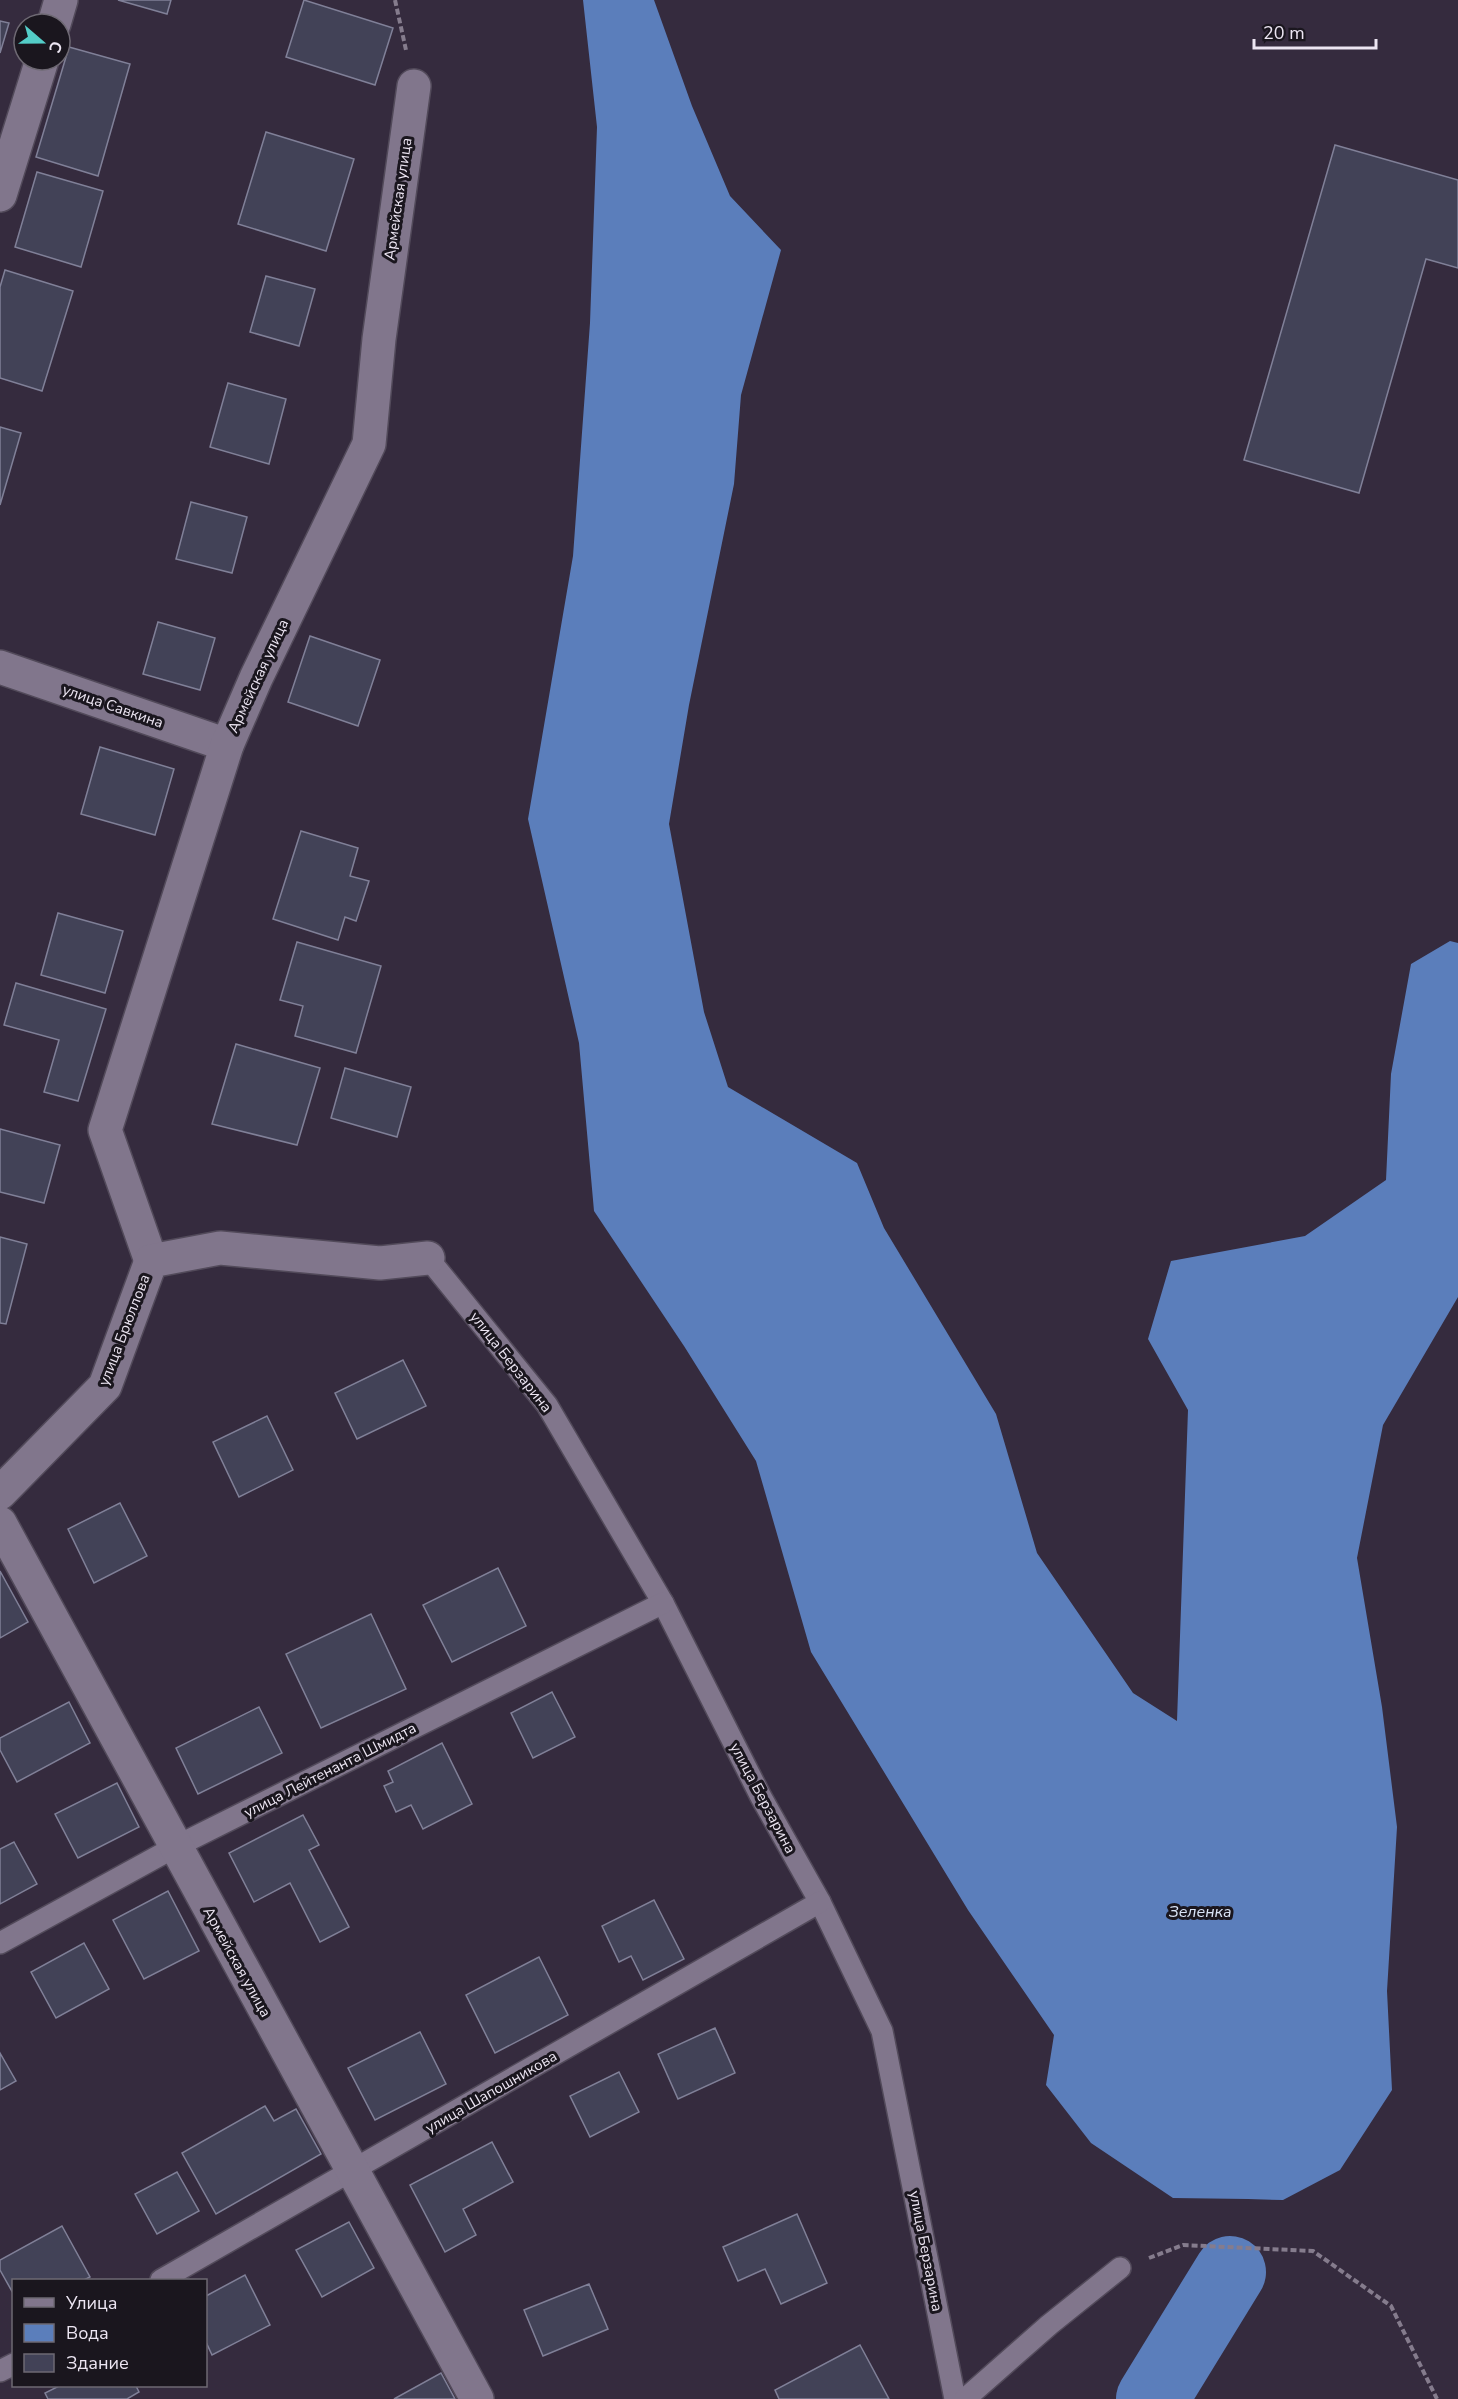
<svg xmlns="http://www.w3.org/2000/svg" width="1458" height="2399" viewBox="0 0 1458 2399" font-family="'Nunito Sans',sans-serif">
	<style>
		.water { fill: #5b7ebb }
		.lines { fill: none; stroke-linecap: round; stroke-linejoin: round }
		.river { stroke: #5b7ebb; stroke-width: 72 }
		.building { fill: #424257; stroke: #808098; stroke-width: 1.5 }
		.service-casing { stroke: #524a5a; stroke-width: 24 }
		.minor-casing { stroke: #524a5a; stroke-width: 36 }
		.path { stroke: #857c8d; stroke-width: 4; stroke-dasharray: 6 3; stroke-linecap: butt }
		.service { stroke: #81768c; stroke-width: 21 }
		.minor { stroke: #81768c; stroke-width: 33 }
		.labels { text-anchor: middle; stroke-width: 6; stroke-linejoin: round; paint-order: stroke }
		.street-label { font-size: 15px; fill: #ece5f2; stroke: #1a161e }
		.water-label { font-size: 16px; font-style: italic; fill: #dbe5f7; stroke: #1a161e }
	</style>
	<rect width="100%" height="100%" fill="#352b3e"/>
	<path class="water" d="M583 0H654L692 106 730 196 781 250 741 395 734 484 689 705 669 824 704 1012 728 1087 857 1163 884 1228 996 1414 1037 1553 1133 1693 1177 1721 1188 1410 1148 1339 1171 1261 1305 1236 1386 1180 1391 1074 1411 964 1450 941 1458 943V1297L1383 1425 1357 1558 1382 1707 1397 1827 1387 1991 1392 2090 1340 2170 1283 2200 1248 2199 1173 2198 1091 2143 1046 2085 1054 2035 968 1910 811 1652 756 1461 684 1346 594 1211 579 1043 528 819 573 556 590 323 597 127Z"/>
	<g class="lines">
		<path class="river" d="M1152 2399 1230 2272"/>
	</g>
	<g class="building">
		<path d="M118 0H171L167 14Z"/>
		<path d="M304 0 393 28 375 85 286 57Z"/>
		<path d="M0 21 9 23 0 53Z"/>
		<path d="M69 47 130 64 98 176 36 157Z"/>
		<path d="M266 132 354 159 326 251 238 224Z"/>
		<path d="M1335 145 1458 180V268L1426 259 1359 493 1244 460Z"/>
		<path d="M37 172 103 191 81 267 15 247Z"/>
		<path d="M5 270 73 291 42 391 0 378V287Z"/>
		<path d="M266 276 315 289 299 346 250 332Z"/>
		<path d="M228 383 286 399 269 464 210 447Z"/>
		<path d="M0 427 21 433 0 505Z"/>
		<path d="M191 502 247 517 232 573 176 559Z"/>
		<path d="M158 622 215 638 200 690 143 674Z"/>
		<path d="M310 636 380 660 358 726 288 702Z"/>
		<path d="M100 747 174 769 155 835 81 814Z"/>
		<path d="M301 831 358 848 350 876 369 881 356 921 345 917 338 940 273 919Z"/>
		<path d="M58 913 123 931 105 993 41 975Z"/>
		<path d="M297 942 381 966 356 1053 295 1036 303 1006 280 1000Z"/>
		<path d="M16 983 106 1009 78 1101 44 1092 59 1040 4 1025Z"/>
		<path d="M236 1044 320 1068 297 1145 212 1124Z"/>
		<path d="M345 1068 411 1087 397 1137 331 1118Z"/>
		<path d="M0 1129 60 1145 44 1203 0 1192Z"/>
		<path d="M0 1237 27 1244 6 1324 0 1323Z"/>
		<path d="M403 1360 426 1406 357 1439 335 1393Z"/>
		<path d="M267 1416 293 1470 239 1497 213 1442Z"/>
		<path d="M120 1503 147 1556 94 1583 68 1529Z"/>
		<path d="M498 1568 526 1626 452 1662 423 1605Z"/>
		<path d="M0 1571 28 1622 0 1638Z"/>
		<path d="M371 1614 406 1689 321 1728 286 1654Z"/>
		<path d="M552 1692 575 1737 533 1758 511 1713Z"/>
		<path d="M69 1702 90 1743 17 1782 0 1750V1738Z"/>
		<path d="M259 1707 282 1753 198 1794 176 1748Z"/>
		<path d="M442 1743 472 1804 423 1829 411 1805 396 1812 384 1786 393 1782 388 1771Z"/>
		<path d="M117 1783 139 1827 78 1858 55 1814Z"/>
		<path d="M303 1815 319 1845 309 1850 349 1927 320 1942 290 1883 254 1902 229 1853Z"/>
		<path d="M14 1842 37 1884 0 1904V1849Z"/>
		<path d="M168 1891 199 1951 144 1979 113 1920Z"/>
		<path d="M654 1900 684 1959 643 1980 631 1956 619 1962 602 1926Z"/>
		<path d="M84 1943 109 1989 56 2018 31 1972Z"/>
		<path d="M539 1957 568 2015 495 2053 466 1995Z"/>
		<path d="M715 2028 735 2073 678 2099 658 2054Z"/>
		<path d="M420 2032 446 2084 375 2120 348 2068Z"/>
		<path d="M0 2053 16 2081 0 2090Z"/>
		<path d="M619 2072 639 2112 590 2137 570 2096Z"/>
		<path d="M265 2106 274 2121 296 2109 321 2154 216 2214 182 2153Z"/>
		<path d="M492 2142 513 2182 463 2209 476 2235 445 2252 410 2185Z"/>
		<path d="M177 2172 199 2211 157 2234 135 2194Z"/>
		<path d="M797 2214 827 2283 781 2304 765 2269 738 2281 723 2247Z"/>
		<path d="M349 2222 374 2268 322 2297 296 2250Z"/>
		<path d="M62 2226 90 2277 84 2280H14V2295L0 2270V2260Z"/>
		<path d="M245 2275 270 2325 212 2355 206 2342V2296Z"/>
		<path d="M589 2284 608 2329 543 2356 524 2310Z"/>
		<path d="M860 2345 889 2399H779L775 2390Z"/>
		<path d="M441 2373 455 2399H394Z"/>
		<path d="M59 2386H136L139 2392 127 2399H48L45 2393Z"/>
	</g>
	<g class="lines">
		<g class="service-casing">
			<g id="service">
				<path d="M428 1258 547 1405 663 1603 761 1797 820 1902 882 2031 955 2399"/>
				<path d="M0 1943 175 1847 663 1603"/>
				<path d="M161 2280 820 1902"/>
				<path d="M0 2371 14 2364"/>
				<path d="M965 2399 1049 2325 1120 2268"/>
			</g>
		</g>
		<g class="minor-casing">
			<g id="minor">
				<path d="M54 24 61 0"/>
				<path d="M0 195 42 60"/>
				<path d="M0 667 227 745"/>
				<path d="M151 1261 105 1130 227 745 256 678 369 444 379 339 414 86"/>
				<path d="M0 1493 105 1386 151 1261 220 1248 380 1263 428 1258"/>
				<path d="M0 1523 477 2399"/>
			</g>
		</g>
		<g class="path">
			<path d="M395 0 406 50"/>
			<path d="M1149 2258 1183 2245 1313 2251 1391 2306 1437 2399"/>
		</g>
		<use href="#service" class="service"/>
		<use href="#minor" class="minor"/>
	</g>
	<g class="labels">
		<g class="street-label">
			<text transform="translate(398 199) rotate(-82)" y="5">Армейская улица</text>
			<text transform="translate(258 676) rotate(-65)" y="5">Армейская улица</text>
			<text transform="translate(113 706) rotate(19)" y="5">улица Савкина</text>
			<text transform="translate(124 1330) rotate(-69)" y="5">улица Брюллова</text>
			<text transform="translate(511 1362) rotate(52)" y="5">улица Берзарина</text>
			<text transform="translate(330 1770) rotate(-27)" y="5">улица Лейтенанта Шмидта</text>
			<text transform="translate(763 1798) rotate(62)" y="5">улица Берзарина</text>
			<text transform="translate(237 1962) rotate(61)" y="5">Армейская улица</text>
			<text transform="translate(491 2092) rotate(-30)" y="5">улица Шапошникова</text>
			<text transform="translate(926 2251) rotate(79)" y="5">улица Берзарина</text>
		</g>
		<g class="water-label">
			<text x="1200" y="1917">Зеленка</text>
		</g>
	</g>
	<rect x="12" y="2279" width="195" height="108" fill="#1a161e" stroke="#6e6973" stroke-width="1.5"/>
	<rect x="24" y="2298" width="30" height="9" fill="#81768c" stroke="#6e6973" stroke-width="1.5"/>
	<text x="66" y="2309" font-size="18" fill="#ece5f2">Улица</text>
	<rect x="24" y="2324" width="30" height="18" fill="#5b7ebb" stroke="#6e6973" stroke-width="1.5"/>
	<text x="66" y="2339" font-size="18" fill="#ece5f2">Вода</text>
	<rect x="24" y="2354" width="30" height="18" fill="#424257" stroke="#6e6973" stroke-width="1.5"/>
	<text x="66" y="2369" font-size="18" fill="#ece5f2">Здание</text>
	<g transform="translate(42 42) rotate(110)"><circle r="28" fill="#1a161e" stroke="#6e6973" stroke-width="1.5"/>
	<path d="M0-4.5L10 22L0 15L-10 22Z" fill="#54cdc8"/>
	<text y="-9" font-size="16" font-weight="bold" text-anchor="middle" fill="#ece5f2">С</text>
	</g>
	<path d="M1254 39v9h122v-9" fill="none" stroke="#ece5f2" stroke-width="3"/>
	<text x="1263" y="39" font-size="18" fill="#ece5f2" stroke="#1a161e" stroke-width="4.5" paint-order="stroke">20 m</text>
</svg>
